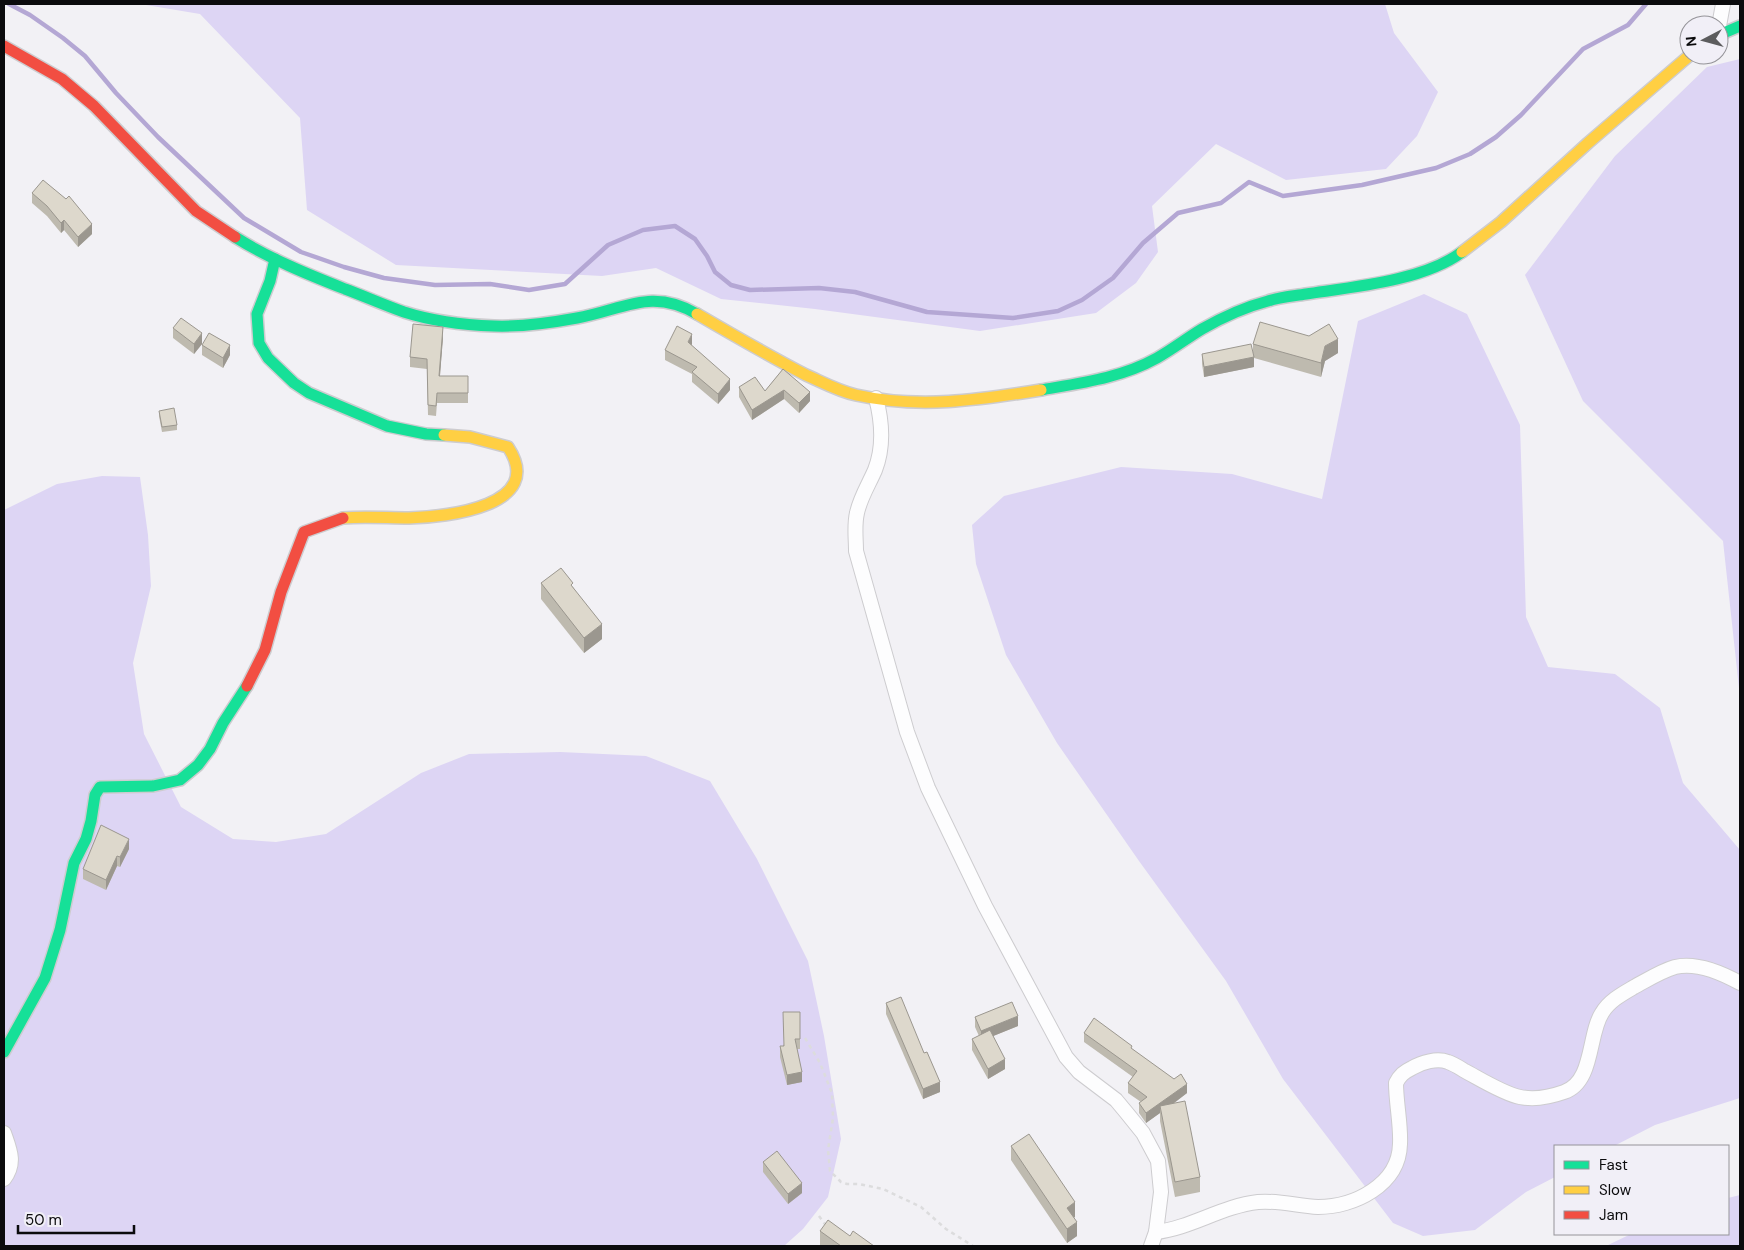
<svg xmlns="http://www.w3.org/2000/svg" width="1744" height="1250" viewBox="0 0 1744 1250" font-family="'DM Sans',sans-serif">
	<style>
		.green { fill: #ddd5f4 }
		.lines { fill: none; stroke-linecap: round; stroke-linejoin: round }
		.stream { stroke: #b4a7d4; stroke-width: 4.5 }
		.street-casing { stroke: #cdcccf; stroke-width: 16 }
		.fast-casing { stroke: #cdcccf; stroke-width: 14 }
		.slow-casing { stroke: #cdcccf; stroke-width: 14 }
		.jam-casing { stroke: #cdcccf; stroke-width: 14 }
		.path { stroke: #dcdcdd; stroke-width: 2.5; stroke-dasharray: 4 4; stroke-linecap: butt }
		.street { stroke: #fdfdfe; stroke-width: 14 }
		.fast { stroke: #16e098; stroke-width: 11 }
		.slow { stroke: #ffcf43; stroke-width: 11 }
		.jam { stroke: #f24e42; stroke-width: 11 }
		.wall { fill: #bebaaf }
		.shaded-wall { fill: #9b978f }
		.building { fill: #ddd8cc; stroke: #9b978f }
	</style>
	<rect width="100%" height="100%" fill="#f2f1f5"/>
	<g class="green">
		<path d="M140 4H1385L1394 33 1438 92 1417 136 1386 169 1286 180 1216 144 1152 206 1158 252 1136 283 1096 313 980 331 815 309 721 299 656 268 602 276 396 265 307 210 300 118 200 14Z"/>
		<path d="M1740 59V688H1739L1723 541 1583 401 1525 275 1615 156 1707 67Z"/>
		<path d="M1424 294 1467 314 1520 425 1526 617 1548 667 1615 674 1660 708 1683 783 1740 850V1098L1655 1125 1614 1146H1555V1177L1526 1192 1475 1230 1423 1236 1393 1223 1283 1079 1226 981 1139 861 1057 743 1006 655 976 564 972 525 1004 496 1121 467 1232 474 1322 499 1358 321Z"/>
		<path d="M102 476 140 477 148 535 151 586 133 663 144 734 181 807 233 839 276 842 326 834 421 773 469 754 560 752 646 756 710 781 757 859 808 961 824 1036 841 1139 828 1197 803 1229 784 1246H4V510L57 484Z"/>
		<path d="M1740 1195V1246H1606L1631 1234H1728V1198Z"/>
	</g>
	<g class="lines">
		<path class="stream" d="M9 4 30 15 63 38 85 56 116 93 158 137 244 218 301 252 344 267 384 278 435 285 490 284 529 290 565 284 608 245 643 230 675 226 695 239 707 256 715 272 731 285 750 290 819 288 855 292 927 312 1013 318 1058 311 1082 300 1113 278 1143 243 1178 213 1221 203 1249 182 1283 196 1362 185 1436 168 1470 154 1496 137 1521 115 1583 49 1628 25 1646 4"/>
		<g class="street-casing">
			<g id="street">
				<path d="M1719 26 1723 4"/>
				<path d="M876 398C882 421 884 447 875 470 869 484 860 498 857 513 854 525 856 538 856 551L907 732 928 788 985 906 1066 1057 1079 1072 1116 1100 1126 1112 1143 1133 1158 1161 1161 1192 1156 1232 1151 1246"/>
				<path d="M4 1133C10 1150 16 1163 4 1179"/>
				<path d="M1156 1232C1191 1228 1222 1206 1258 1202 1278 1200 1298 1206 1318 1207 1354 1207 1399 1185 1400 1144 1401 1124 1396 1103 1396 1083 1400 1075 1404 1072 1412 1068 1422 1062 1437 1058 1448 1062 1454 1064 1460 1068 1465 1071 1480 1079 1504 1094 1520 1097 1535 1100 1550 1097 1564 1092 1594 1082 1588 1034 1602 1013 1609 1001 1622 994 1634 987 1647 980 1661 971 1675 967 1696 962 1722 973 1740 983"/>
			</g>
		</g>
		<g class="fast-casing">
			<g id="fast">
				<path d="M1719 35 1740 26"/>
				<path d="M235 237C270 259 307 274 345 289 364 296 384 305 404 312 432 321 465 325 494 326 521 327 550 323 577 318 623 310 651 287 697 314"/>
				<path d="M275 259 270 281 257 314 259 343 268 358 294 383 309 393 387 426 426 434 444 435"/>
				<path d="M1041 390C1081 383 1121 378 1157 358 1173 349 1187 338 1202 329 1223 317 1245 307 1268 301 1280 297 1294 296 1306 294 1353 287 1423 281 1462 252"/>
				<path d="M4 1052 45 978 60 930 74 863 86 839 91 821 95 795 100 787 153 786 180 780 198 765 210 749 223 723 247 686"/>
			</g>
		</g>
		<g class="slow-casing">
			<g id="slow">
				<path d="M1462 252 1501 222 1588 143 1690 55"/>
				<path d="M697 314C733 335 769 356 806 375 822 382 838 391 856 395 919 409 978 400 1041 390"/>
				<path d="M343 518C365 516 387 518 409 518 447 517 547 506 508 447L470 437 444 435"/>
			</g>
		</g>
		<g class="jam-casing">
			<g id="jam">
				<path d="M4 46 62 79 94 106 196 211 235 237"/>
				<path d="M247 686 265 650 281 592 304 532 343 518"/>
			</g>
		</g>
		<g class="path">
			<path d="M805 1038 820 1063 832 1093 833 1118 828 1150 830 1171 841 1182 847 1184H859L883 1189 921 1207 946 1229 973 1246"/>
			<path d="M819 1216 827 1227"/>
		</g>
		<use href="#street" class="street"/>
		<use href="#fast" class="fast"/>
		<use href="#slow" class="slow"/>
		<use href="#jam" class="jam"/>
	</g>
	<g class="wall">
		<path d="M32 193 92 234 78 247 64 230 61 233 47 216 32 203Z"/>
		<path d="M173 328 202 344 194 354 173 338Z"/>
		<path d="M443 337 440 376H468V403H437L436 416 428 415 427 369 410 367V357Z"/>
		<path d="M692 344 691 346 730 390 718 404 692 382V374L665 360V350Z"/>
		<path d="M1253 344 1338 353 1325 361 1321 377 1254 358V367L1204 377 1202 364V354L1253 353Z"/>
		<path d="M202 345 230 355 223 368 202 355Z"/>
		<path d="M783 369 810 401 799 413 784 399 752 420 739 397V387L765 391Z"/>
		<path d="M159 411 177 425V430L162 432 159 416Z"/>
		<path d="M541 583 573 587 602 639 584 653 541 599Z"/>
		<path d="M129 849 120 867 117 866 106 890 83 879V869Z"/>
		<path d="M886 1003 924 1053 940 1092 923 1099 886 1014Z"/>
		<path d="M800 1012V1049H797L802 1082 787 1085 780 1057V1046H783Z"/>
		<path d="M975 1017 1018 1026 993 1036 1005 1069 988 1079 972 1050V1039L979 1036 975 1027Z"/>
		<path d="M1084 1033 1132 1049 1187 1093 1173 1104 1200 1177V1192L1175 1197 1160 1121V1113L1146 1123 1139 1113V1103L1141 1102 1128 1093V1083L1133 1077 1084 1042Z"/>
		<path d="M1011 1146 1075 1217H1074L1077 1236 1067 1243 1011 1160Z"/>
		<path d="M763 1162 802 1193 788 1204 763 1172Z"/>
		<path d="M820 1231 850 1236 874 1246H820Z"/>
	</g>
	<g class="shaded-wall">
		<path d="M64 220V230L61 233V223Z"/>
		<path d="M92 224V234L78 247V237Z"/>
		<path d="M443 327V337L439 387V376Z"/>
		<path d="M202 333V344L194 354V344Z"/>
		<path d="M692 334V344L688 353V342Z"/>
		<path d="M1338 339V353L1325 361 1321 377V363L1325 346Z"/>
		<path d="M230 345V355L223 368V358Z"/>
		<path d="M1254 357V367L1204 377V367Z"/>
		<path d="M730 379V390L718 404V394Z"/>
		<path d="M784 390V399L752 420V410Z"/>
		<path d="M810 392V401L799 413V403Z"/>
		<path d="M602 624V639L584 653V638Z"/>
		<path d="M129 839V849L120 867V857Z"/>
		<path d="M117 856V866L106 890V880Z"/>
		<path d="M1018 1016V1026L981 1041V1031Z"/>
		<path d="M1005 1059V1069L988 1079V1069Z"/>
		<path d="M802 1072V1082L787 1085V1075Z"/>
		<path d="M940 1082V1092L923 1099V1089Z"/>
		<path d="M1187 1084V1093L1162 1112 1160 1106V1113L1146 1123V1113Z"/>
		<path d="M802 1183V1193L788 1204V1194Z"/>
		<path d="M1075 1202V1217L1067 1222V1208Z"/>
		<path d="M1077 1222V1236L1067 1243V1229Z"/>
	</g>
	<g class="building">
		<path d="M43 180 66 199 69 196 92 224 78 237 64 220 61 223 47 206 32 193Z"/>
		<path d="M181 318 202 333 194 344 173 328Z"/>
		<path d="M1260 322 1309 336 1329 324 1338 339 1325 346 1321 363 1253 344Z"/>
		<path d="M413 324 443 327 439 376H468V393H437L436 406 428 405 427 359 410 357Z"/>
		<path d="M677 326 692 334 688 342 730 379 718 394 692 372 697 367 665 350Z"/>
		<path d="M209 333 230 345 223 358 202 345Z"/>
		<path d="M1251 344 1254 357 1204 367 1202 354Z"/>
		<path d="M783 369 810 392 799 403 784 390 752 410 739 387 755 377 765 391Z"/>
		<path d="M174 408 177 425 162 427 159 411Z"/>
		<path d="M561 568 573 583 571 585 602 624 584 638 541 583Z"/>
		<path d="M101 825 129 839 120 857 117 856 106 880 83 869Z"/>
		<path d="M901 997 924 1053 927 1052 940 1082 923 1089 886 1003Z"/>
		<path d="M1012 1002 1018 1016 981 1031 975 1017Z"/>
		<path d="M783 1012H800V1039H795L802 1072 787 1075 780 1046H784Z"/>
		<path d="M1094 1018 1132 1046 1131 1048 1174 1079 1181 1074 1187 1084 1146 1113 1139 1103 1147 1097 1128 1083 1137 1071 1084 1033Z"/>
		<path d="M990 1030 1005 1059 988 1069 972 1039Z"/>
		<path d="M1185 1101 1200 1177 1175 1182 1160 1106Z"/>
		<path d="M1029 1134 1075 1202 1067 1208 1077 1222 1067 1229 1011 1146Z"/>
		<path d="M777 1151 802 1183 788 1194 763 1162Z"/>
		<path d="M828 1220 850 1236 853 1231 874 1246H841L820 1231Z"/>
	</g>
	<rect width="1744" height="1250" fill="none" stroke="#0b0b0d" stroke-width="10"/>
	<rect x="1554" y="1145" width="175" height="90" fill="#f1eff7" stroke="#959499"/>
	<rect x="1564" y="1161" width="25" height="8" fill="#16e098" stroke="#959499"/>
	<text x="1599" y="1170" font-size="15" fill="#0b0b0d">Fast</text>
	<rect x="1564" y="1186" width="25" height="8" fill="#ffcf43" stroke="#959499"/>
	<text x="1599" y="1195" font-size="15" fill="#0b0b0d">Slow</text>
	<rect x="1564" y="1211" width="25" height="8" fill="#f24e42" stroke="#959499"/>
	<text x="1599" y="1220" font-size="15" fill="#0b0b0d">Jam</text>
	<g transform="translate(1704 40) rotate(264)"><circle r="24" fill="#f1eff7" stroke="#959499"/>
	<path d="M0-4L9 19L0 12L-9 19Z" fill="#5c5c5e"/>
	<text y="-8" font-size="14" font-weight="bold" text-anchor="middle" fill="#0b0b0d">N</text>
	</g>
	<path d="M18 1225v8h116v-8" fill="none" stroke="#0b0b0d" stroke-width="2.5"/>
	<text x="25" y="1225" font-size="15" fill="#0b0b0d" stroke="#f1eff7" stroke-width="4" paint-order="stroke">50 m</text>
</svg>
